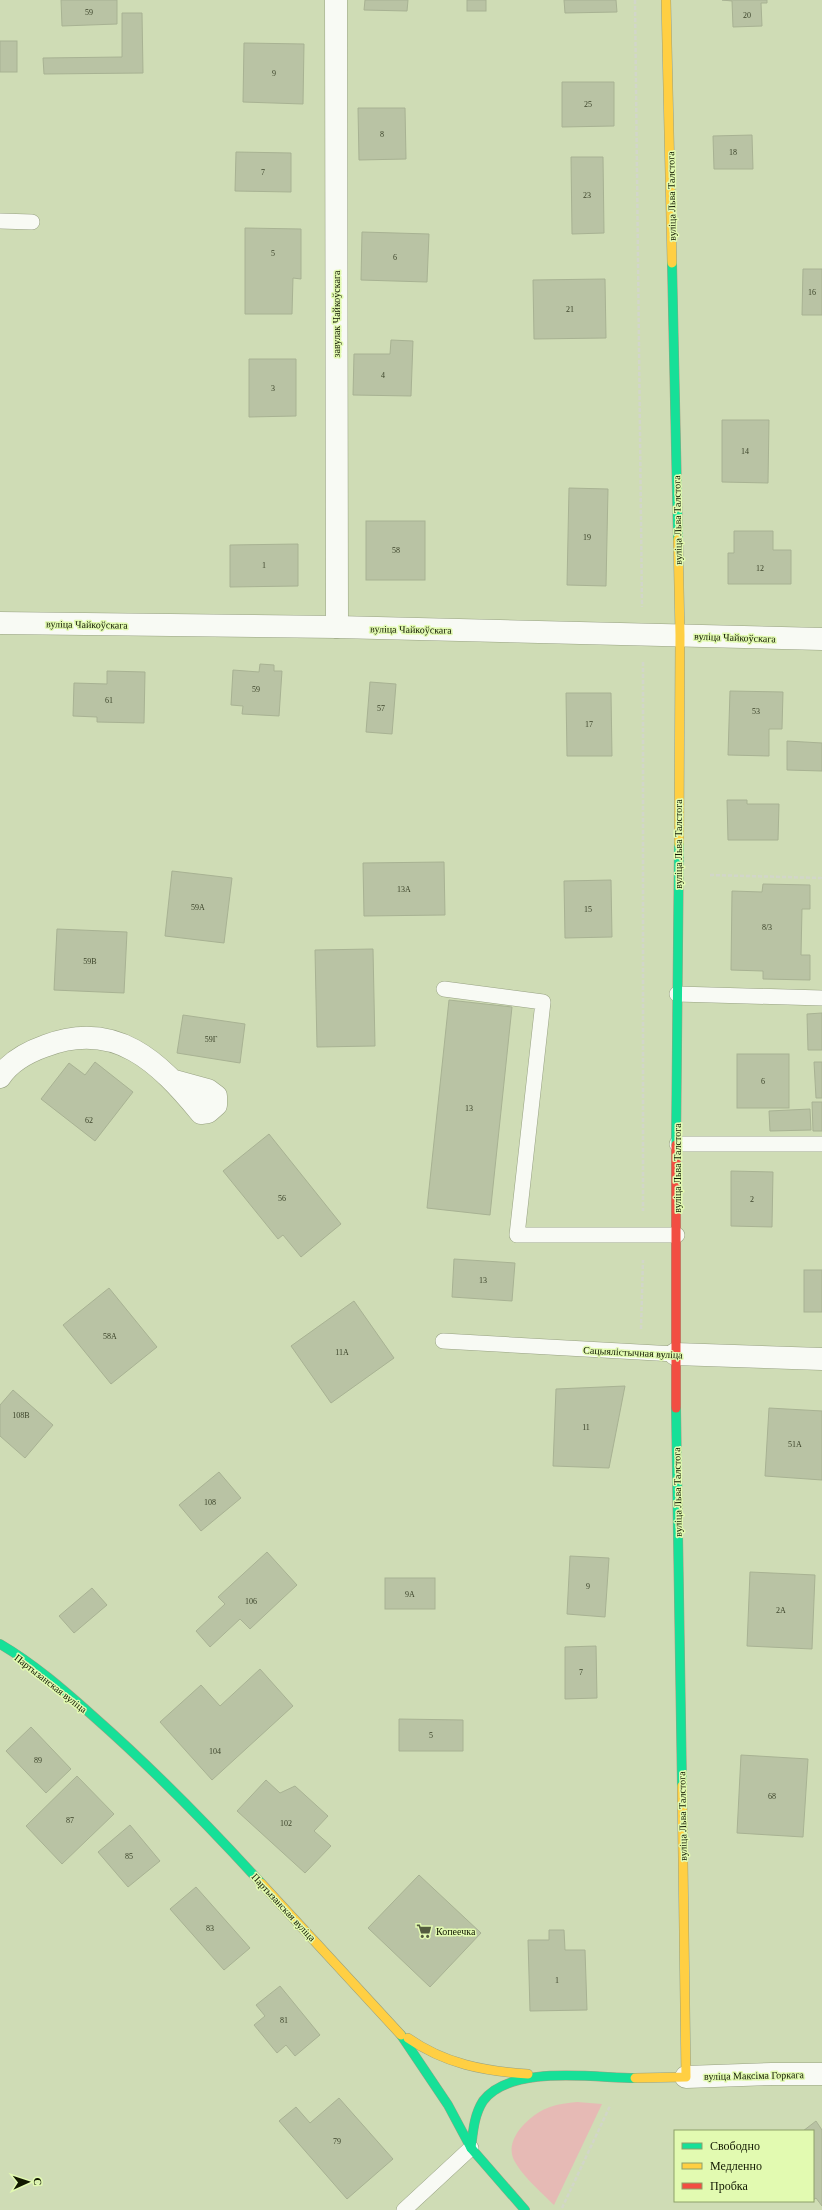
<svg xmlns="http://www.w3.org/2000/svg" width="822" height="2210" viewBox="0 0 822 2210" font-family="'Times New Roman',serif">
	<style>
		.green { fill: #e6bab5 }
		.building { fill: #b9c3a4; stroke: #a8b293 }
		.lines { fill: none; stroke-linecap: round; stroke-linejoin: round }
		.lane-casing { stroke: #97a182; stroke-width: 16 }
		.street-casing { stroke: #97a182; stroke-width: 23 }
		.fast-casing { stroke: #97a182; stroke-width: 10 }
		.slow-casing { stroke: #97a182; stroke-width: 10 }
		.jam-casing { stroke: #97a182; stroke-width: 10 }
		.path { stroke: #d2d6c9; stroke-width: 2.5; stroke-dasharray: 4 2; stroke-linecap: butt }
		.lane { stroke: #f8faf4; stroke-width: 15 }
		.street { stroke: #f8faf4; stroke-width: 22 }
		.fast { stroke: #16e098; stroke-width: 9 }
		.slow { stroke: #ffcf43; stroke-width: 9 }
		.jam { stroke: #f24e42; stroke-width: 9 }
		.labels { text-anchor: middle; stroke-width: 3; stroke-linejoin: round; paint-order: stroke }
		.number-label { font-size: 8px; fill: #3b4329 }
		.street-label { font-size: 10px; fill: #111800; stroke: #e2fab1 }
		.poi-label { font-size: 10px; fill: #111800; stroke: #e2fab1; text-anchor: start }
	</style>
	<rect width="100%" height="100%" fill="#cfdcb5"/>
	<path class="green" d="M577 2102 602 2104 554 2205C542 2193 520 2174 513 2158 505 2137 532 2113 550 2107 558 2104 568 2103 577 2102Z"/>
	<g class="building">
		<path d="M61 0H117V24L62 26Z"/>
		<path d="M365 0H408L407 11 364 10Z"/>
		<rect x="467" y="0" width="19" height="11"/>
		<path d="M564 0H616L617 12 565 13Z"/>
		<path d="M722 0H767V3H761L762 26 733 27 732 1Z"/>
		<path d="M122 13H142L143 73 44 74 43 58 122 57Z"/>
		<rect x="0" y="41" width="17" height="31"/>
		<path d="M244 43 304 44 303 104 243 102Z"/>
		<path d="M562 82H614V126L562 127Z"/>
		<path d="M358 108H405L406 159 359 160Z"/>
		<path d="M752 135 753 169H714L713 136Z"/>
		<path d="M236 152 291 153V192L235 191Z"/>
		<path d="M571 157H603L604 233 572 234Z"/>
		<path d="M245 228 301 229V279L293 278 292 314H245Z"/>
		<path d="M362 232 429 234 427 282 361 280Z"/>
		<path d="M803 269H822V315H802Z"/>
		<path d="M605 279 606 338 534 339 533 280Z"/>
		<path d="M391 340 413 341 411 396 353 395 354 354H390Z"/>
		<path d="M249 359H296V416L249 417Z"/>
		<path d="M722 420H769L768 483 722 482Z"/>
		<path d="M569 488 608 489 606 586 567 585Z"/>
		<rect x="366" y="521" width="59" height="59"/>
		<path d="M734 531H773V550H791V584H728V553H734Z"/>
		<path d="M298 544V586L230 587V545Z"/>
		<path d="M260 664 274 665V671H282L279 716 242 714 243 706 231 705 233 670 259 672Z"/>
		<path d="M107 671 145 672 144 723 97 722V717L73 716 74 683 107 684Z"/>
		<path d="M370 682 396 684 392 734 366 732Z"/>
		<path d="M730 691 783 692 782 729H769V756L728 755Z"/>
		<path d="M566 693H611L612 756H567Z"/>
		<path d="M787 741 822 743V771L787 770Z"/>
		<path d="M727 800H747V804H779L778 840H728Z"/>
		<path d="M444 862 445 915 364 916 363 863Z"/>
		<path d="M172 871 232 878 224 943 165 936Z"/>
		<path d="M611 880 612 937 565 938 564 881Z"/>
		<path d="M763 884 810 885V909H802L801 955H810V980L763 979V971L731 970 732 891 762 892Z"/>
		<path d="M57 929 127 932 124 993 54 990Z"/>
		<path d="M373 949 375 1046 317 1047 315 950Z"/>
		<path d="M449 1000 512 1007 490 1215 427 1208Z"/>
		<path d="M822 1013V1050H808L807 1014Z"/>
		<path d="M183 1015 245 1024 240 1063 177 1053Z"/>
		<rect x="737" y="1054" width="52" height="54"/>
		<path d="M95 1062 133 1092 95 1141 41 1099 69 1063 85 1075Z"/>
		<path d="M814 1062H822V1098H816Z"/>
		<path d="M812 1102H822V1131H813Z"/>
		<path d="M810 1109 811 1130 770 1131 769 1111Z"/>
		<path d="M269 1134 341 1224 301 1257 283 1235 278 1239 223 1171Z"/>
		<path d="M731 1171 773 1172 772 1227 731 1226Z"/>
		<path d="M454 1259 515 1263 512 1301 452 1297Z"/>
		<rect x="804" y="1270" width="18" height="42"/>
		<path d="M109 1288 157 1347 111 1384 63 1325Z"/>
		<path d="M354 1301 394 1358 331 1403 291 1346Z"/>
		<path d="M625 1386 609 1468 553 1466 556 1389Z"/>
		<path d="M13 1390 53 1425 25 1458 0 1436V1405Z"/>
		<path d="M769 1408 822 1411V1480L765 1476Z"/>
		<path d="M219 1472 241 1498 201 1531 179 1505Z"/>
		<path d="M267 1552 297 1585 250 1629 240 1619 210 1647 196 1631 225 1604 218 1597Z"/>
		<path d="M570 1556 609 1558 605 1617 567 1614Z"/>
		<path d="M750 1572 815 1575 812 1649 747 1646Z"/>
		<rect x="385" y="1578" width="50" height="31"/>
		<path d="M92 1588 107 1605 74 1633 59 1616Z"/>
		<path d="M596 1646 597 1698 565 1699V1647Z"/>
		<path d="M260 1669 293 1706 212 1780 160 1722 201 1685 220 1706Z"/>
		<path d="M399 1719 463 1720V1751H399Z"/>
		<path d="M31 1727 71 1769 46 1793 6 1751Z"/>
		<path d="M741 1755 808 1759 803 1837 737 1833Z"/>
		<path d="M77 1776 114 1814 62 1864 26 1826Z"/>
		<path d="M266 1780 280 1793 295 1786 328 1816 314 1831 331 1846 305 1873 237 1811Z"/>
		<path d="M130 1825 160 1861 128 1887 98 1852Z"/>
		<path d="M419 1875 481 1933 430 1987 368 1928Z"/>
		<path d="M196 1887 250 1948 224 1970 170 1909Z"/>
		<path d="M549 1930H564L565 1950H585L587 2010 530 2011 528 1940H549Z"/>
		<path d="M280 1986 320 2035 295 2056 286 2045 277 2053 254 2025 265 2016 256 2005Z"/>
		<path d="M339 2098 393 2159 347 2199 279 2121 296 2107 310 2123Z"/>
		<path d="M816 2121 822 2130V2206L816 2198 813 2200V2131H803Z"/>
	</g>
	<g class="lines">
		<g class="lane-casing">
			<g id="lane">
				<path d="M0 221 32 222"/>
				<path d="M444 989 543 1002 517 1235H677"/>
				<path d="M677 994 822 998"/>
				<path d="M677 1144H822"/>
				<path d="M443 1341 675 1354"/>
				<path d="M404 2210 471 2148"/>
			</g>
		</g>
		<g class="street-casing">
			<g id="street">
				<path d="M336 0 337 627"/>
				<path d="M0 623 337 627 822 639"/>
				<path d="M0 1077C10 1062 28 1052 45 1046 116 1019 159 1062 201 1113L208 1112 216 1105V1096L208 1090 175 1081"/>
				<path d="M675 1354 822 1359"/>
				<path d="M686 2077 772 2074H822"/>
			</g>
		</g>
		<g class="fast-casing">
			<g id="fast">
				<path d="M672 263 678 539"/>
				<path d="M676 1145 679 844"/>
				<path d="M676 1408 682 1786"/>
				<path d="M0 1644C34 1664 64 1690 93 1716 152 1768 208 1825 261 1883"/>
				<path d="M401 2035 448 2105 471 2148 525 2210"/>
				<path d="M471 2148C473 2132 474 2115 483 2101 510 2064 595 2078 635 2078"/>
			</g>
		</g>
		<g class="slow-casing">
			<g id="slow">
				<path d="M666 0 672 263"/>
				<path d="M678 539 680 635 679 844"/>
				<path d="M261 1883 401 2035"/>
				<path d="M408 2038C445 2064 484 2071 528 2074"/>
				<path d="M635 2078 686 2077 682 1786"/>
			</g>
		</g>
		<g class="jam-casing">
			<path id="jam" d="M676 1408V1145"/>
		</g>
		<g class="path">
			<path d="M635 0 642 607"/>
			<path d="M643 662V1211"/>
			<path d="M710 875 821 878 822 880"/>
			<path d="M641 1329 643 1260"/>
			<path d="M562 2208 610 2106"/>
		</g>
		<use href="#lane" class="lane"/>
		<use href="#street" class="street"/>
		<use href="#fast" class="fast"/>
		<use href="#slow" class="slow"/>
		<use href="#jam" class="jam"/>
	</g>
	<defs>
		<g id="supermarket-bare" transform="scale(1.2)"><path d="M-6-5.5h2.5l.6 2H6L4.5 2H-2.5L-4.4-4H-6ZM-1.5 3.2a1.3 1.3 0 1 0 .1 0ZM3 3.2a1.3 1.3 0 1 0 .1 0Z" fill="#545d3f" stroke="#e2fab1" stroke-width="2.5" paint-order="stroke"/></g>
	</defs>
	<g fill-rule="evenodd">
		<use href="#supermarket-bare" x="424" y="1931"/>
	</g>
	<g class="labels">
		<g class="number-label">
			<text x="89" y="15">59</text>
			<text x="747" y="18">20</text>
			<text x="274" y="76">9</text>
			<text x="588" y="107">25</text>
			<text x="382" y="137">8</text>
			<text x="733" y="155">18</text>
			<text x="263" y="175">7</text>
			<text x="587" y="198">23</text>
			<text x="273" y="256">5</text>
			<text x="395" y="260">6</text>
			<text x="812" y="295">16</text>
			<text x="570" y="312">21</text>
			<text x="383" y="378">4</text>
			<text x="273" y="391">3</text>
			<text x="745" y="454">14</text>
			<text x="587" y="540">19</text>
			<text x="396" y="553">58</text>
			<text x="264" y="568">1</text>
			<text x="760" y="571">12</text>
			<text x="256" y="692">59</text>
			<text x="109" y="703">61</text>
			<text x="381" y="711">57</text>
			<text x="756" y="714">53</text>
			<text x="589" y="727">17</text>
			<text x="404" y="892">13А</text>
			<text x="198" y="910">59А</text>
			<text x="588" y="912">15</text>
			<text x="767" y="930">8/3</text>
			<text x="90" y="964">59В</text>
			<text x="211" y="1042">59Г</text>
			<text x="763" y="1084">6</text>
			<text x="469" y="1111">13</text>
			<text x="89" y="1123">62</text>
			<text x="282" y="1201">56</text>
			<text x="752" y="1202">2</text>
			<text x="483" y="1283">13</text>
			<text x="110" y="1339">58А</text>
			<text x="342" y="1355">11А</text>
			<text x="21" y="1418">108В</text>
			<text x="586" y="1430">11</text>
			<text x="795" y="1447">51А</text>
			<text x="210" y="1505">108</text>
			<text x="588" y="1589">9</text>
			<text x="410" y="1597">9А</text>
			<text x="251" y="1604">106</text>
			<text x="781" y="1613">2А</text>
			<text x="581" y="1675">7</text>
			<text x="431" y="1738">5</text>
			<text x="215" y="1754">104</text>
			<text x="38" y="1763">89</text>
			<text x="772" y="1799">68</text>
			<text x="70" y="1823">87</text>
			<text x="286" y="1826">102</text>
			<text x="129" y="1859">85</text>
			<text x="210" y="1931">83</text>
			<text x="557" y="1983">1</text>
			<text x="284" y="2023">81</text>
			<text x="337" y="2144">79</text>
		</g>
		<g class="street-label">
			<text transform="translate(671 196) rotate(-91)" y="4">вуліца Льва Талстога</text>
			<text transform="translate(336 314) rotate(-90)" y="4">завулак Чайкоўскага</text>
			<text transform="translate(677 520) rotate(-91)" y="4">вуліца Льва Талстога</text>
			<text transform="translate(87 624) rotate(1)" y="4">вуліца Чайкоўскага</text>
			<text transform="translate(411 629) rotate(1)" y="4">вуліца Чайкоўскага</text>
			<text transform="translate(735 637) rotate(2)" y="4">вуліца Чайкоўскага</text>
			<text transform="translate(678 844) rotate(-90)" y="4">вуліца Льва Талстога</text>
			<text transform="translate(677 1168) rotate(-90)" y="4">вуліца Льва Талстога</text>
			<text transform="translate(633 1352) rotate(3)" y="4">Сацыялістычная вуліца</text>
			<text transform="translate(677 1492) rotate(-91)" y="4">вуліца Льва Талстога</text>
			<text transform="translate(51 1683) rotate(38)" y="4">Партызанская вуліца</text>
			<text transform="translate(682 1816) rotate(-91)" y="4">вуліца Льва Талстога</text>
			<text transform="translate(284 1907) rotate(47)" y="4">Партызанская вуліца</text>
			<text transform="translate(754 2075) rotate(-1)" y="4">вуліца Максіма Горкага</text>
		</g>
		<g class="poi-label">
			<text x="436" y="1935">Копеечка</text>
		</g>
	</g>
	<rect x="674" y="2130" width="140" height="72" fill="#e2fab1" stroke="#8ea06a"/>
	<rect x="682" y="2143" width="20" height="6" fill="#16e098" stroke="#8ea06a"/>
	<text x="710" y="2150" font-size="12" fill="#111800">Свободно</text>
	<rect x="682" y="2163" width="20" height="6" fill="#ffcf43" stroke="#8ea06a"/>
	<text x="710" y="2170" font-size="12" fill="#111800">Медленно</text>
	<rect x="682" y="2183" width="20" height="6" fill="#f24e42" stroke="#8ea06a"/>
	<text x="710" y="2190" font-size="12" fill="#111800">Пробка</text>
	<g transform="translate(28 2182) rotate(87)" stroke="#e2fab1" stroke-width="3" paint-order="stroke">
	<path d="M0-3L7 15L0 10L-7 15Z" fill="#111800"/>
	<text y="-6" font-size="11" font-weight="bold" text-anchor="middle" fill="#111800">С</text>
	</g>
</svg>
